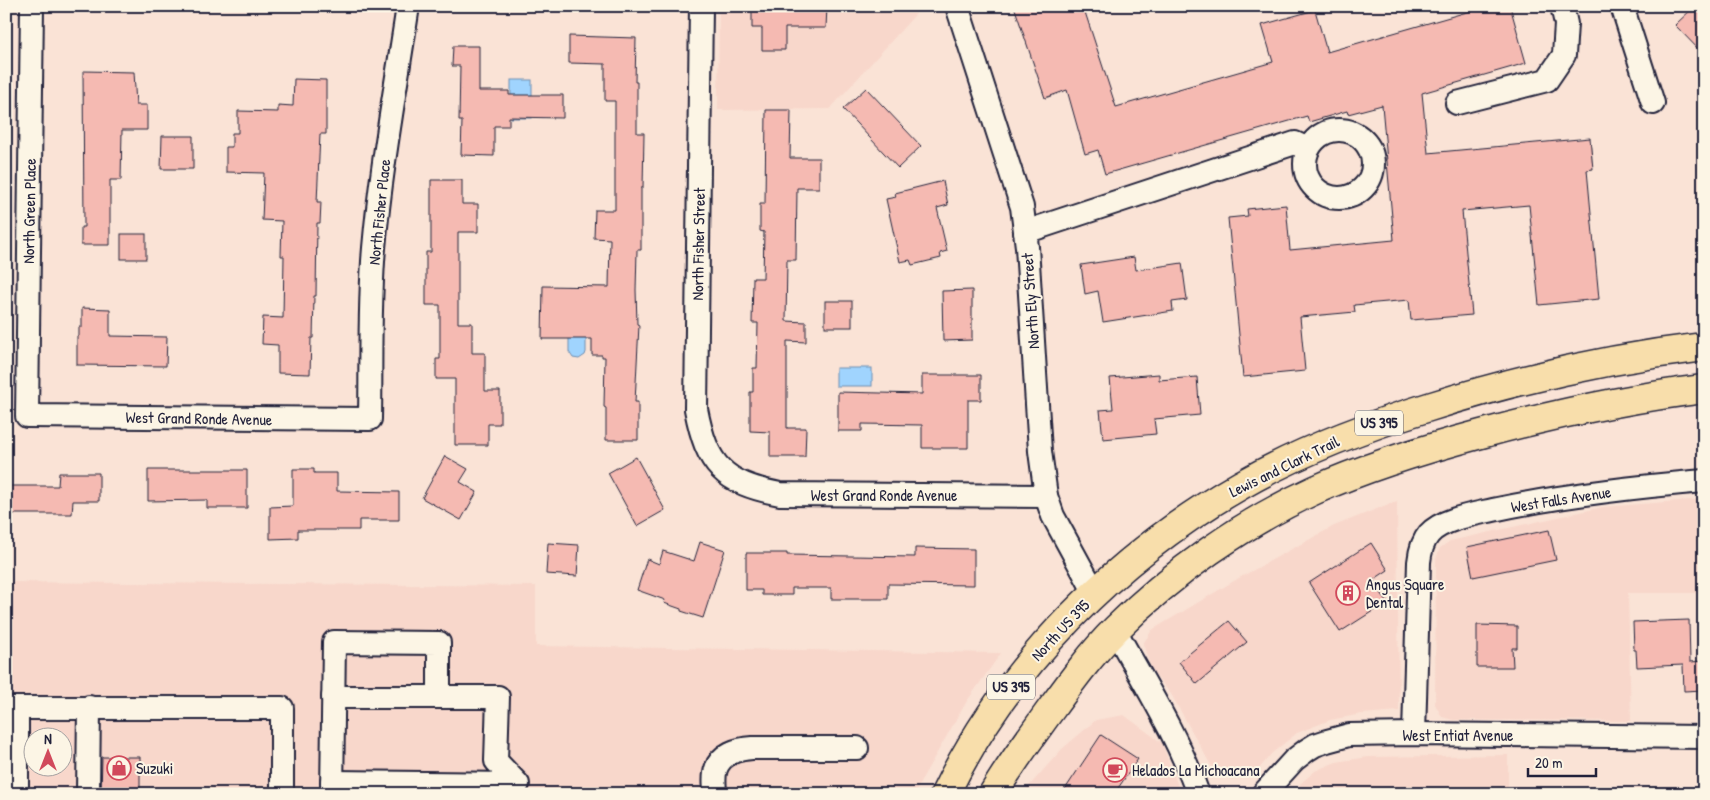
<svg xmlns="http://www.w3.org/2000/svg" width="1710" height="800" viewBox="0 0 1710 800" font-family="'Patrick Hand',sans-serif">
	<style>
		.built { fill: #f8d7cb; fill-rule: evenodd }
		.water { fill: #a0d4fe; stroke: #6e8db0 }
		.building { fill: #f5bab2; stroke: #22223b }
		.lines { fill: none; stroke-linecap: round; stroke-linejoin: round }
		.minor-casing { stroke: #22223b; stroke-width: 26 }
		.highway-casing { stroke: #22223b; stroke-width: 31 }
		.minor { stroke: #fcf5e5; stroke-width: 22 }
		.highway { stroke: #f8deab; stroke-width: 28 }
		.labels { text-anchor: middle; stroke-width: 4; stroke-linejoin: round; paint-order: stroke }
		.shield { fill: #fcf5e5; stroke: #63616e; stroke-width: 1 }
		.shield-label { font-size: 15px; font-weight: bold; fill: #22223b }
		.street-label { font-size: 16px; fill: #22223b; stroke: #fcf5e5 }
		.poi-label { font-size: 16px; fill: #22223b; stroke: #fcf5e5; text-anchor: start }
	</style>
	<rect width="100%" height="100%" fill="#fae3d6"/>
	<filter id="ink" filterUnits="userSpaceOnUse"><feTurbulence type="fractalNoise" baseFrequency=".02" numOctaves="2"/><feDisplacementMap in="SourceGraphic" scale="10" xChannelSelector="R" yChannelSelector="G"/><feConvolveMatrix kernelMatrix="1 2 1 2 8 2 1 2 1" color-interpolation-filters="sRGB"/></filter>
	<g filter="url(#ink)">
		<g class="built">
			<path d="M719 6H923L830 109 718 110Z"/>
			<path d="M1704 499V593H1628L1631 721 1453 720 1442 717 1435 704 1436 559 1440 548 1450 541 1603 507Z"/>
			<path d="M1397 501 1399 711 1362 714 1330 720 1297 733 1272 753 1254 775 1232 779 1213 769 1171 694 1152 671 1143 644 1152 630 1239 578 1334 526Z"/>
			<path d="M6 582 536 586V646L1001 653 967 701 923 777 915 794H6ZM32 738H62V768H32Z"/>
			<path d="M1124 715 1162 743 1181 794H1022L1062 749 1096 720Z"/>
			<path d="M1508 755V794H1292L1301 783 1315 771 1336 762 1368 757Z"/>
		</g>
		<g class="water">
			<rect x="511" y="80" width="21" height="38"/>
			<path d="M569 327 586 329V352L585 355 579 359 573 358 569 352Z"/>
			<rect x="836" y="368" width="36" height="18"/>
		</g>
		<g class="building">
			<path d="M752 6H827L826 28H785V50H762V28H752Z"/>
			<path d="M1014 6H1083L1116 107 1273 62 1262 25 1315 10 1327 52 1488 6H1510L1526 63 1422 93 1428 153 1590 138 1593 169 1587 170 1599 299 1539 305 1529 205 1462 211 1472 315 1411 320 1409 300 1354 305 1355 312 1300 317 1305 371 1243 377 1228 218 1248 216 1247 209 1286 205 1290 250 1394 240 1382 105 1348 114 1347 111 1309 122 1307 116 1105 174 1098 150 1085 154 1067 90 1045 98Z"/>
			<path d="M1695 6H1704V55L1675 25Z"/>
			<path d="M569 36 636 38 635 82H637V133H644L643 188H641V250H637L636 290 637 324 639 325 635 402H638V440H606V408L604 407 605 357H602V355H592V339H542L543 286 609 287 610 239 594 238 595 210H615V101H605V64L569 63Z"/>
			<path d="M453 46H479V91H509V95H563V118L509 117V126H494V156L461 155 462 121H459L460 66H452Z"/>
			<path d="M83 71 134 72 136 105H147V130H122L121 180H110V245H81V227H84Z"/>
			<path d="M294 79 326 80V134H320L317 202H321L320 223H317L316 296H314L313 338H311L310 374 278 373V345L262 344 263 317 283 318 284 256H281L282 221 262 220 264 173 226 172V147H232V133H238V111L278 112V105L293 106Z"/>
			<path d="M866 88 921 146 898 168 843 109Z"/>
			<path d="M766 110H791L790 158H819V188H797L796 260H787L786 321 806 322V342L787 341V428H806L805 457H770V432L750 431V392H753V368H757L758 323H752L753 278H763L764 232 760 231V204H765Z"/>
			<path d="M162 136H193V169H161Z"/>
			<path d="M431 180H462V204H478V232H458V323H472V353H485V391H500V424H488V445H455V379H436V359H440V305H426V252H431Z"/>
			<path d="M943 181 948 205 937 208 947 251 940 253 941 258 912 265 910 260 900 262 886 199 896 197 895 193Z"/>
			<rect x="121" y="234" width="25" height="25"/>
			<path d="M1134 257 1136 270 1182 263 1187 300 1172 302 1173 311 1103 322 1098 291 1085 294 1081 265Z"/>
			<path d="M972 290V340L943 341 942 291Z"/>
			<rect x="825" y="301" width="27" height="26"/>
			<path d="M82 308 110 309V336L167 337 166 366 77 365V336H79V327H82Z"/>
			<path d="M1159 374V380L1197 377 1200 415 1154 419 1156 434 1103 439 1100 410 1113 409 1110 378Z"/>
			<path d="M922 375H981V400H968V448H922V425L862 424V431H838V392L922 394Z"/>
			<path d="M445 456 468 469 460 482 477 492 461 520 422 498Z"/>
			<path d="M636 457 665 510 637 526 608 473Z"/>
			<path d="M293 469H314V473H337V491L399 492V520H359V530H298V538L270 539V507L293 506Z"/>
			<path d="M148 470H247V508H207V500L148 501Z"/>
			<path d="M59 473H99V501H73L72 514H6V486H58Z"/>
			<path d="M1549 530 1556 560 1473 577 1467 547Z"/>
			<path d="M700 542 725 550 703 618 681 611V609L664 603 665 600 637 590 647 559 659 564 663 551 694 561Z"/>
			<path d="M548 543 579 545 577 576 546 574Z"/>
			<path d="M1371 543 1388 570 1373 580 1387 602 1340 632 1309 583Z"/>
			<path d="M915 548 974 549V585L888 584V599H831V588H792V595H762V590H746V553H787V555L915 557Z"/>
			<path d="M1689 620 1690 662 1704 661V690L1684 691 1683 665 1637 667 1636 650H1634L1633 622Z"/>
			<path d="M1229 621 1247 642 1197 684 1179 662Z"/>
			<path d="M1477 625 1517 626V648H1512L1513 667H1477Z"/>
			<path d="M1101 735 1138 759 1114 794H1062Z"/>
			<path d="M102 757H140V794H101Z"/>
		</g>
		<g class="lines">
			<g class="minor-casing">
				<g id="minor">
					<path d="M32 6 27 416 370 419C371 362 369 305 374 248 381 167 396 87 408 6"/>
					<path d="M701 6 696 409C707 466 723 483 780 494L1046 496"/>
					<path d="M957 6 1022 207 1027 247 1040 451 1046 496 1053 516 1095 593"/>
					<path d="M1622 6 1653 103"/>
					<path d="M1457 103 1547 80 1564 55 1566 24 1562 6"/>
					<circle cx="1339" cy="164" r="34"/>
					<path d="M1025 232 1295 143 1308 149"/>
					<path d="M1115 630C1144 683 1178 736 1198 794"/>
					<path d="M6 708H282V794"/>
					<path d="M17 708V794"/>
					<path d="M1414 734 1419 562C1420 552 1423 541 1429 534 1442 519 1475 514 1493 510 1563 495 1633 487 1704 481"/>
					<path d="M332 782 518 784 496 761 498 697H333"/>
					<path d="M88 794 89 707"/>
					<path d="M332 794 334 642 439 643V697"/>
					<path d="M715 794C715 786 713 777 716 769 721 754 737 749 752 748H857"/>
					<path d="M1263 794 1294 760 1307 750 1315 745 1327 741 1349 735 1414 734 1704 737"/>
				</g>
			</g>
			<g class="highway-casing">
				<g id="highway">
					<path d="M945 794C1008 664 1117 556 1241 485 1300 451 1364 427 1429 407 1518 379 1610 358 1704 347"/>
					<path d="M993 794C1009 767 1028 741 1046 716 1068 686 1090 655 1116 629 1172 573 1243 523 1315 490 1368 466 1425 449 1481 434 1555 414 1628 398 1704 389"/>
				</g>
			</g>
			<use href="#minor" class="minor"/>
			<use href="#highway" class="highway"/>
		</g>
	</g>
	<defs>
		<g id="building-ring" transform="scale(1.25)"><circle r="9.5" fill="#fcf5e5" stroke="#d1495b" stroke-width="1.5"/><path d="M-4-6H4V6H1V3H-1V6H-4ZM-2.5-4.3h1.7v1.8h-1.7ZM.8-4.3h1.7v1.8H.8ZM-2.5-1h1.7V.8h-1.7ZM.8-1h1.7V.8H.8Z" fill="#d1495b"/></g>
		<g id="shop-ring" transform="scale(1.25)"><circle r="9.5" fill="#fcf5e5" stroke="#d1495b" stroke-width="1.5"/><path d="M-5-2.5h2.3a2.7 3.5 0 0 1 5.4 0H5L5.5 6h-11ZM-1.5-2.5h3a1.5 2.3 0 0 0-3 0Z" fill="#d1495b"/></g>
		<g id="cafe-ring" transform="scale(1.25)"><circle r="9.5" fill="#fcf5e5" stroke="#d1495b" stroke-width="1.5"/><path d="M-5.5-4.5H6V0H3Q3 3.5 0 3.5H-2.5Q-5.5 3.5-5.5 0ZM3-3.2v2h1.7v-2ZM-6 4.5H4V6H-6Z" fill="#d1495b"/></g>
	</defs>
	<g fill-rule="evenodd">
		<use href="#building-ring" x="1348" y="593"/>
		<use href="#shop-ring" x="119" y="768"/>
		<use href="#cafe-ring" x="1115" y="770"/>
	</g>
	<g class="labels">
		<g class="shield">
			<rect x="1355" y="410.5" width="48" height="25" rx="4"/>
			<rect x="987" y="674.5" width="48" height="25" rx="4"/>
		</g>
		<g class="shield-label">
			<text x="1379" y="428">US 395</text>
			<text x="1011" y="692">US 395</text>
		</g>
		<g class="street-label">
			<text transform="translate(29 211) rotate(-89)" y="6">North Green Place</text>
			<text transform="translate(379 212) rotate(-84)" y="6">North Fisher Place</text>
			<text transform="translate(698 244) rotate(-89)" y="6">North Fisher Street</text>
			<text transform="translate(1030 301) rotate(-94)" y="6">North Ely Street</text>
			<text transform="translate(199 418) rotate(1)" y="6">West Grand Ronde Avenue</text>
			<text transform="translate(1284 466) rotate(-26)" y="6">Lewis and Clark Trail</text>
			<text x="884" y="501">West Grand Ronde Avenue</text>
			<text transform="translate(1561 499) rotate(-9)" y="6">West Falls Avenue</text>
			<text transform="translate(1060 630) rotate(-47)" y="6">North US 395</text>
			<text x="1458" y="741">West Entiat Avenue</text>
		</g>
		<g class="poi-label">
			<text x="1366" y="590">Angus Square<tspan x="1366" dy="18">Dental</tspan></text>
			<text x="136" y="774">Suzuki</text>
			<text x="1132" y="776">Helados La Michoacana</text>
		</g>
	</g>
	<rect width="1710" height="800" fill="none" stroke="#fcf5e5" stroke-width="25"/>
	<rect x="12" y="12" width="1685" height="775" fill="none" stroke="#22223b" stroke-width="2" filter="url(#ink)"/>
	<g transform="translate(48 752)"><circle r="24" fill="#fcf5e5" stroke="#a5a1a1"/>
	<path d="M0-4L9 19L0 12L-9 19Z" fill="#d1495b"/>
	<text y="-8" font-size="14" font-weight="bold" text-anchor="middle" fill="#22223b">N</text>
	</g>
	<path d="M1528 768v8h68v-8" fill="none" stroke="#22223b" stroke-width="2.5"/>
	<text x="1535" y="768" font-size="15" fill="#22223b" stroke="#fcf5e5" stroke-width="4" paint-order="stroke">20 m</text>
</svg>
